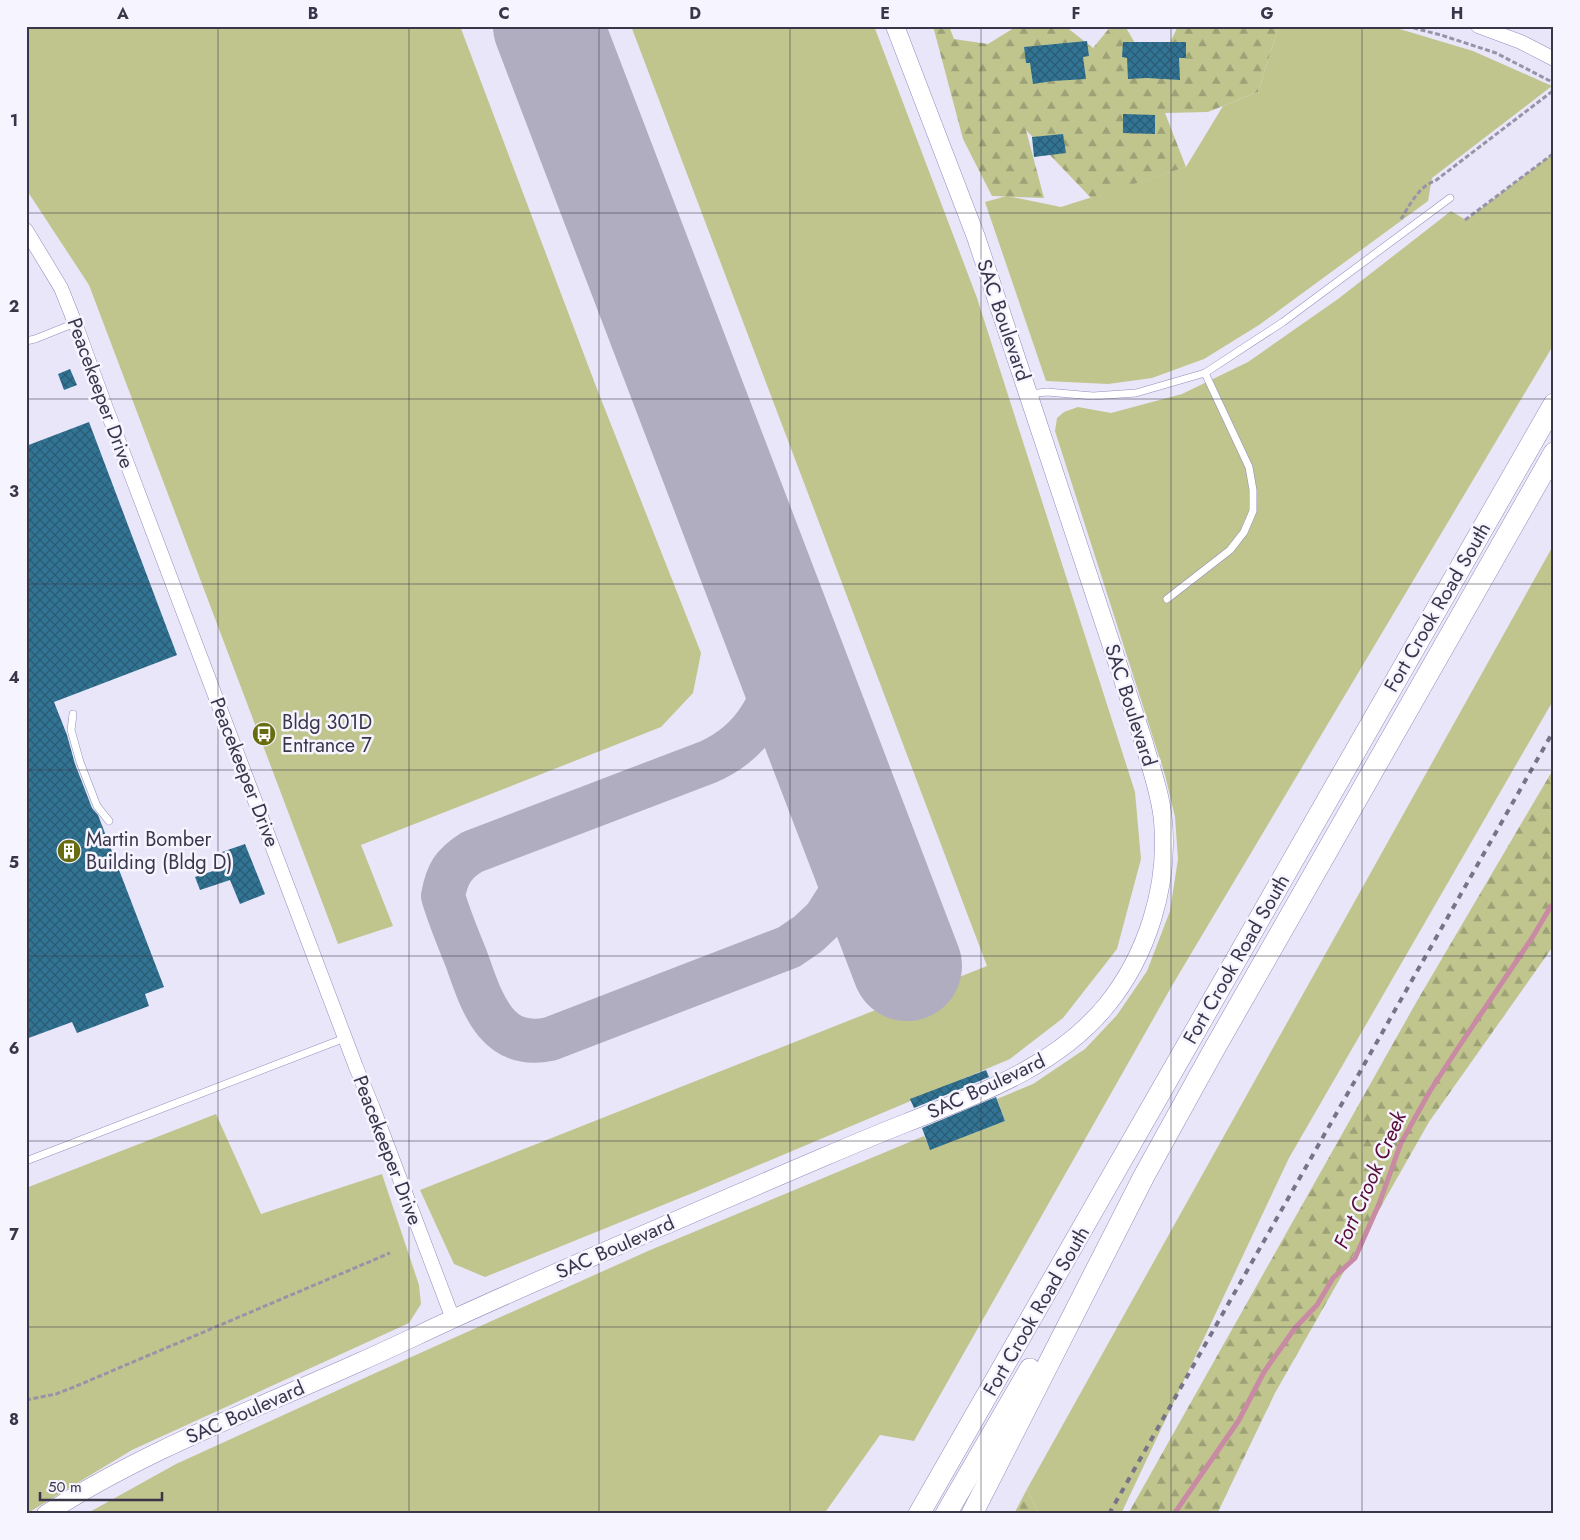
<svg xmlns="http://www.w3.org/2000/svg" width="1580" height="1540" viewBox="0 0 1580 1540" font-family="Jost,sans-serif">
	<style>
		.green { fill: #c0c58e }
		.forest { fill: url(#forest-firs) }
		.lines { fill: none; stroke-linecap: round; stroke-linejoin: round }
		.stream { stroke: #c98aa4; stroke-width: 5 }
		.taxiway { stroke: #b0adc1; stroke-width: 44 }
		.runway { stroke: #b0adc1; stroke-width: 110 }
		.building { fill: url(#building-cross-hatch) }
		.service-casing { stroke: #948cbb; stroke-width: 8 }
		.minor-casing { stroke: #948cbb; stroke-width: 15 }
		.tertiary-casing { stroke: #948cbb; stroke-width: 19 }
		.primary-casing { stroke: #948cbb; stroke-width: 22 }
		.path { stroke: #9894a8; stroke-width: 3; stroke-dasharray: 5 2.5; stroke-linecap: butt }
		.service { stroke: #fff; stroke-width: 7 }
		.minor { stroke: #fff; stroke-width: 14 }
		.tertiary { stroke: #fff; stroke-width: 18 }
		.primary { stroke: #fff; stroke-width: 21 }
		.rail { stroke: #777488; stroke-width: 4; stroke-dasharray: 6 6; stroke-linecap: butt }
		.grid { fill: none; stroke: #3a364a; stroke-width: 1; stroke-opacity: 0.55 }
		.labels { text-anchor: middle; stroke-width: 5; stroke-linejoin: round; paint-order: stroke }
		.street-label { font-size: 20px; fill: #3a364a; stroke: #f6f4ff }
		.poi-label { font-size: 20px; fill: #3a364a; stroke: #f6f4ff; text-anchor: start }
		.water-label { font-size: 21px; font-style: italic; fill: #580d36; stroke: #f6f4ff }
		.neatline { fill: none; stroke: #3a364a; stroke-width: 2 }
		.grid-label { font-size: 16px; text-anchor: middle; font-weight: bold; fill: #3a364a }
	</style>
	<defs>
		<pattern id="forest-firs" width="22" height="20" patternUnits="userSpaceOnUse" patternTransform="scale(1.25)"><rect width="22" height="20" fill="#c0c58e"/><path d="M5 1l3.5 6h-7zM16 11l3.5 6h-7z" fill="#9da176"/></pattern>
		<pattern id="building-cross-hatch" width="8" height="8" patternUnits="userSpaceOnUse" patternTransform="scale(1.25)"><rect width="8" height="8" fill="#327494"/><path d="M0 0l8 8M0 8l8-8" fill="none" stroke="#2a5b74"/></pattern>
	</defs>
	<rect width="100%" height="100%" fill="#e9e6fa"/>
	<g class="green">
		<path d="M26 26H460L597 389 701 653 693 693 661 727 361 845 393 926 338 944 89 285 26 189Z"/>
		<path d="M631 26H874L977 298 1135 792 1141 859 1117 949 1063 1018 1010 1059 695 1192 485 1277 454 1264 420 1190 987 966Z"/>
		<path d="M1279 26 1393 27 1473 51 1552 86 1432 178 1428 201 1259 325 1204 359 1152 378 1108 384 1046 381 985 202 1007 196 1061 207 1186 167 1223 106 1258 92Z"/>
		<path d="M1554 153V344L1173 984 914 1441 880 1435 824 1514H86L176 1464 371 1375 648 1251 924 1136 930 1149 1005 1121 997 1099 1033 1084 1085 1049 1117 1015 1147 971 1170 911 1178 859 1175 817 1165 775 1055 431 1057 418 1064 412 1078 407 1111 413 1182 394 1248 362 1338 299 1451 211 1466 220Z"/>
		<path d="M1554 544V699L1289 1158 1121 1514H1039L1027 1489Z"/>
		<path d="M216 1114 261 1214 382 1174 419 1285 421 1304 409 1323 132 1450 26 1514V1188Z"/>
	</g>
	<g class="forest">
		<path d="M933 26H949L954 39 988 44 1017 26H1065L1093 48 1111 26H1125L1154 76 1178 26H1279L1258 92 1208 112 1165 113 1186 167 1091 198 1026 130 1044 198 992 196 963 139Z"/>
		<path d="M1554 768V945L1429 1122 1275 1393 1217 1514H1128L1417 1001Z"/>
		<path d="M1027 1489 1039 1514H1014Z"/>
	</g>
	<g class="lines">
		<path class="stream" d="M1174 1514 1239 1420 1264 1372 1295 1328 1317 1305 1333 1278 1355 1258 1379 1204 1401 1143 1430 1091 1458 1048 1532 938 1551 906 1554 904"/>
		<path class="taxiway" d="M772 612C774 624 777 637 778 649 780 700 753 742 708 762L472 852C453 864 447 874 443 896 449 917 458 938 466 958 481 999 494 1051 550 1039L789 947 808 934 825 918 837 899 843 888 849 863V836L844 799"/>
		<path class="runway" d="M548 26 907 966"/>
	</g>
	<g class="building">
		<path d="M1087 41 1089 56 1083 57 1086 79 1053 81 1033 84 1030 63H1026L1024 47Z"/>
		<path d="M1123 42H1186V58H1179L1180 80 1147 78 1128 79 1127 58 1122 57Z"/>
		<path d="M1123 114 1155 115V134L1123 133Z"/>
		<path d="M1063 134 1066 153 1034 157 1032 137Z"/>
		<path d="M70 369 77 385 64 390 58 374Z"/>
		<path d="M89 422 177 655 54 702 67 735 75 764 92 808 98 815 164 987 145 994 149 1006 77 1033 72 1022 26 1039V446Z"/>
		<path d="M245 844 265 894 240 904 230 880 200 890 195 877 225 867 219 853Z"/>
		<path d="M986 1070 989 1077 914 1108 910 1099Z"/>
		<path d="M996 1097 1005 1121 930 1150 922 1128Z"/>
	</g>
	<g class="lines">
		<g class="service-casing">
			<g id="service">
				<path d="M26 341 35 339 75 323"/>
				<path d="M1029 394 1047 392 1093 396 1136 393 1205 373 1283 322 1450 198"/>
				<path d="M1167 599 1230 550 1244 532 1253 511V490L1249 467 1205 373"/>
				<path d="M73 714 71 730 80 762 97 806 109 821"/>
				<path d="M26 1161 345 1038"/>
			</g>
		</g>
		<g class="minor-casing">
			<g id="minor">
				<path d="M1478 26 1521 42 1554 59"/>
				<path d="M26 230 61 288 75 323 106 408 356 1067 373 1108 453 1319"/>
			</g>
		</g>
		<g class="tertiary-casing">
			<path id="tertiary" d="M46 1514C145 1450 256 1409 362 1361 394 1347 424 1332 455 1318 567 1267 679 1219 791 1171 829 1155 867 1138 906 1123 978 1094 1055 1068 1106 1006 1147 956 1169 886 1163 821 1161 795 1151 769 1144 743L976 237 895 26"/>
		</g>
		<g class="primary-casing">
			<g id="primary">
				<path d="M919 1514 1554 404"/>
				<path d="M946 1514 1030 1369"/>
				<path d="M972 1514 1144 1176 1212 1053 1554 453"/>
			</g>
		</g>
		<g class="path">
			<path d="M1406 26 1441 35 1496 53 1554 83"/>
			<path d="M1401 219C1409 206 1419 186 1435 181L1554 90"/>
			<path d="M1465 220 1554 153"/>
			<path d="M26 1400 56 1394 74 1387 390 1253"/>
		</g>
		<use href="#service" class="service"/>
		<use href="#minor" class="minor"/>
		<use href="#tertiary" class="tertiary"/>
		<use href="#primary" class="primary"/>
		<path class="rail" d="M1109 1514 1554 730"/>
	</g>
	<path class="grid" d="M218 26V1514M409 26V1514M599 26V1514M790 26V1514M981 26V1514M1171 26V1514M1362 26V1514M26 213H1554M26 399H1554M26 584H1554M26 770H1554M26 956H1554M26 1141H1554M26 1327H1554"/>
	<defs>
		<g id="bus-disc" transform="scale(1.25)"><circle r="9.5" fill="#686c10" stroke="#f6f4ff"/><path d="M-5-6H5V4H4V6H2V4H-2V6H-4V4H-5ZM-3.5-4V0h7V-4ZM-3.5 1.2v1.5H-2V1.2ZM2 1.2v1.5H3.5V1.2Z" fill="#fff"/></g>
		<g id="building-disc" transform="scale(1.25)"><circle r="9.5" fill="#686c10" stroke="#f6f4ff"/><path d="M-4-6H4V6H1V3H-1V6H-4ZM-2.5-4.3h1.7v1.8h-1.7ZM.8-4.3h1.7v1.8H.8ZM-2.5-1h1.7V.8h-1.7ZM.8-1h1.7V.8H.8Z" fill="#fff"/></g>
	</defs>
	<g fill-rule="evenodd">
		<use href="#bus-disc" x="264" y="734"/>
		<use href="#building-disc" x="69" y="851"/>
	</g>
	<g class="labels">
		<g class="street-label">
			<text transform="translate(1004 320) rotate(71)" y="7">SAC Boulevard</text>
			<text transform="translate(101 393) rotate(70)" y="7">Peacekeeper Drive</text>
			<text transform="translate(1437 607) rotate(-60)" y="7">Fort Crook Road South</text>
			<text transform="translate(1131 705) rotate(72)" y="7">SAC Boulevard</text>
			<text transform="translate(245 772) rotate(69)" y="7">Peacekeeper Drive</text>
			<text transform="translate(1236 959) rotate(-60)" y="7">Fort Crook Road South</text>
			<text transform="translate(986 1086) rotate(-25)" y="7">SAC Boulevard</text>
			<text transform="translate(388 1150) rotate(69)" y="7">Peacekeeper Drive</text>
			<text transform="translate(615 1247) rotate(-24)" y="7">SAC Boulevard</text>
			<text transform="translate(1036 1311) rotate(-60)" y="7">Fort Crook Road South</text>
			<text transform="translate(245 1412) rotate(-24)" y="7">SAC Boulevard</text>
		</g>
		<g class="poi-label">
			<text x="282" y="729">Bldg 301D<tspan x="282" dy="23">Entrance 7</tspan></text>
			<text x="86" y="846">Martin Bomber<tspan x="86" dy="23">Building (Bldg D)</tspan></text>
		</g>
		<g class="water-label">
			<text transform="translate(1370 1180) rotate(-66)" y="7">Fort Crook Creek</text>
		</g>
	</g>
	<rect width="1580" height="1540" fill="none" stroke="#f6f4ff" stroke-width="55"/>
	<path d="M40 1492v8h122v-8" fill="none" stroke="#3a364a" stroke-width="2.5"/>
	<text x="48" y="1492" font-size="15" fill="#3a364a" stroke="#f6f4ff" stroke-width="4" paint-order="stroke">50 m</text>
	<rect x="28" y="28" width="1524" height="1484" class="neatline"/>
	<g class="grid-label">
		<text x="123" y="19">A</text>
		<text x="313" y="19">B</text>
		<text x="504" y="19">C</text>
		<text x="695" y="19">D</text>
		<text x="885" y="19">E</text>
		<text x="1076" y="19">F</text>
		<text x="1267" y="19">G</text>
		<text x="1457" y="19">H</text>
		<text x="14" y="126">1</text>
		<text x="14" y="312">2</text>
		<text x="14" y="497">3</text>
		<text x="14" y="683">4</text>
		<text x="14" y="868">5</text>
		<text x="14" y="1054">6</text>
		<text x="14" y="1240">7</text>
		<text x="14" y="1425">8</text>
	</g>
</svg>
